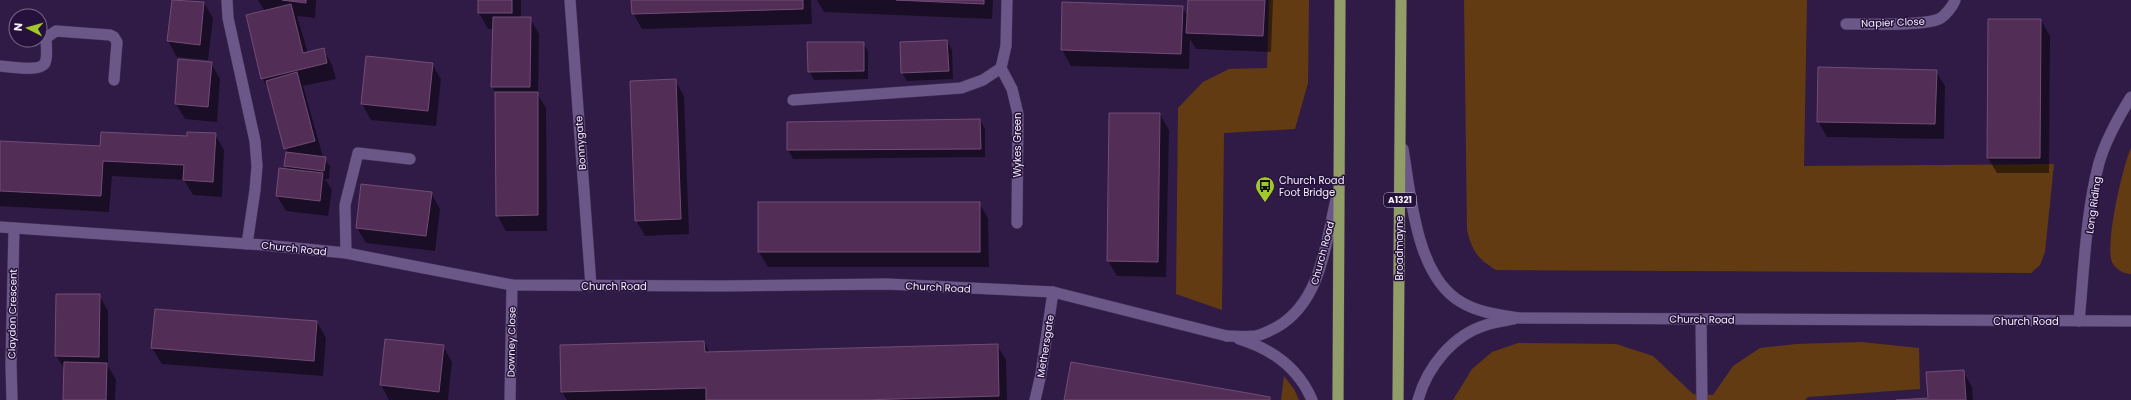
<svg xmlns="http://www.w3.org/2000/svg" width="2131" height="400" viewBox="0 0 2131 400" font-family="Poppins,sans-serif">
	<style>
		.green { fill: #623b13 }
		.shadow { fill: #0007 }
		.building { fill: #522e56; stroke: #724c77 }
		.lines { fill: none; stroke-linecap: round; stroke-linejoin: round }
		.minor-casing { stroke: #443356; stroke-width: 12 }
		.tertiary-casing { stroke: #443356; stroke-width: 12 }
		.primary-casing { stroke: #443356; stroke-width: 12 }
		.minor { stroke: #6c5789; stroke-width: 11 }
		.tertiary { stroke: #6c5789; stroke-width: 11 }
		.primary { stroke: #919e68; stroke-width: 11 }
		.labels { text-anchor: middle; stroke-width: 3; stroke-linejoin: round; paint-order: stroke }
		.shield { fill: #26113c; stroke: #b8aec3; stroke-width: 1 }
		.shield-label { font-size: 9px; font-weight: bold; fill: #f6f1fd }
		.street-label { font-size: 10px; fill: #f6f1fd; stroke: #26113c }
		.poi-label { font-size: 10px; fill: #f6f1fd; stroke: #26113c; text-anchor: start }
	</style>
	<rect width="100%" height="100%" fill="#301b47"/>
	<g class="green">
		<path d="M1269 0H1309L1308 83 1295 129 1224 133 1222 310 1176 294 1178 108 1203 82 1229 69 1267 68Z"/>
		<path d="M1464 0H1807L1804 166 2054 164 2045 252 2040 265 2031 273 1496 270C1478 259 1472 251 1467 230Z"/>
		<path d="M2131 148V274C2124 274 2117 270 2113 264 2103 249 2123 165 2131 148Z"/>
		<path d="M1861 342 1919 348 1920 389 1808 397 1805 400H1453L1472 369 1492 352 1518 343 1616 344 1653 356 1693 394 1713 395 1733 366 1760 348 1796 344Z"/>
		<path d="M1284 376 1294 389 1299 400H1281Z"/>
	</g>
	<g class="shadow">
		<path d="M173 0 204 3 213 18 208 60 177 57 168 41Z"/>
		<path d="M258 0H316L315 18 297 16 308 53 323 49 332 65 336 79 303 86 323 157 330 166 329 179H325L332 190 328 216 286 211 277 196 287 170 285 166 287 152 270 92 262 78 265 11Z"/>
		<path d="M479 0H521V18H530L539 34 538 95 546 108 547 231H506L497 215 496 93 492 87 494 29H488L479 13Z"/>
		<path d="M632 0H811L812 24 642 29 633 13Z"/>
		<path d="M817 0H993L992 19 824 12Z"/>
		<path d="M1189 0H1273L1271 52 1196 49 1190 39 1189 69 1071 66 1062 50 1182 7 1188 17Z"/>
		<path d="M2041 20 2050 36 2049 173H1997L1988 158Z"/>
		<path d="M947 41 952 50 953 79 907 81 902 73Z"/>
		<path d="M863 43 868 51V79L814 80 809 71Z"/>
		<path d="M211 63 220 79 217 122 185 119 176 104Z"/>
		<path d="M432 64 441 79 436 126 371 120 362 104Z"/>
		<path d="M1936 71 1945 86 1944 139 1827 137 1818 121Z"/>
		<path d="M675 80 684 96 689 234 645 236 636 220Z"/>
		<path d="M1160 114 1169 130 1166 277 1117 276 1108 261Z"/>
		<path d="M980 120 985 129V157L793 159 788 150V123Z"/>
		<path d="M215 134 224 150 222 197 193 195 184 180 112 176 109 212 0 206V142L101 148Z"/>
		<path d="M431 193 440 209 435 251 366 243 357 228Z"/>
		<path d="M979 203 988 218 989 267H768L759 252Z"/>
		<path d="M99 295 108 311V366L116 380 115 400H64L65 370 56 356Z"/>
		<path d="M155 310 317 322 326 338 323 376 162 364 152 348Z"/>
		<path d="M385 340 443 346 452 362 448 400H389L381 385Z"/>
		<path d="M704 342 710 353 997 345 1006 360 1007 400H567L562 392Z"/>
		<path d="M1963 371 1972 387 1973 400H1911L1929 399Z"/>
	</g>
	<g class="building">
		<path d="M172 0 204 2 200 45 167 41Z"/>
		<path d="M282 0H306V3Z"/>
		<rect x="478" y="0" width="34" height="13"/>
		<path d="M631 0H803V9L632 14Z"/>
		<path d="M896 0H984V4Z"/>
		<path d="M1188 0H1265L1263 36 1186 33Z"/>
		<path d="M1062 2 1183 6 1181 54 1061 50Z"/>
		<path d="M291 4 303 53 324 48 327 63 261 79 246 15Z"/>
		<path d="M493 17H531L530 87H491Z"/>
		<path d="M1988 19H2041L2040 158H1987Z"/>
		<path d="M947 40 949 71 901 73 900 42Z"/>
		<path d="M807 42H864V71L808 72Z"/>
		<path d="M366 56 433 63 428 111 361 104Z"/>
		<path d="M178 59 212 62 208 107 175 104Z"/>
		<path d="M1818 67 1937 70 1935 124 1817 122Z"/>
		<path d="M297 72 315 141 284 149 266 81Z"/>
		<path d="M676 79 681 219 635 221 630 81Z"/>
		<path d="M495 92H538V215L496 216Z"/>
		<path d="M1109 113H1160L1158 262 1107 261Z"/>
		<path d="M980 119 981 149 787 150V122Z"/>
		<path d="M101 132 187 136V132L216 133 213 182 183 180 184 165 103 161 101 196 0 191V141L100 146Z"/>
		<path d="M286 152 326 157 324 171 284 166Z"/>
		<path d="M279 168 323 173 320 201 276 196Z"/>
		<path d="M361 184 432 192 426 236 356 228Z"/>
		<rect x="758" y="202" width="222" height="50"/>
		<path d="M56 294H100L99 357 55 356Z"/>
		<path d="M155 309 317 321 314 361 151 348Z"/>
		<path d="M385 339 444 345 439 392 380 385Z"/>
		<path d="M704 341 705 352 998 344 999 396 862 400H706V388L561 392 560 345Z"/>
		<path d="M64 362 107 363 106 400H63Z"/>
		<path d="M1071 362 1270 397V400H1064Z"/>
		<path d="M1964 370 1966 400H1896L1928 398 1926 372Z"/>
	</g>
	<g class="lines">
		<g class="minor-casing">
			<g id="minor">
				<path d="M227 0 228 18 255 141 257 166 255 190 247 244"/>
				<path d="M570 0 591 286"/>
				<path d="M1007 0 1006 46 1001 68 1012 89 1018 114 1017 223"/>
				<path d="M1846 24C1866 24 1924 26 1939 19 1945 16 1953 6 1955 0"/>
				<path d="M0 66C10 67 40 72 45 63 48 56 46 45 46 38L56 31 110 35 114 37 117 42 114 80"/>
				<path d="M793 100 961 88 983 80 1001 68"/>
				<path d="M1403 149C1411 196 1416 276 1461 302 1479 313 1501 315 1520 318L2131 321"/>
				<path d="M0 227 264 245 346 253 512 285 722 286 887 284 1053 292 1227 336"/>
				<path d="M346 253 345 205 358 153 410 159"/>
				<path d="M1701 320 1702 400"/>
				<path d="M2079 321C2084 270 2086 211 2099 163 2106 139 2118 118 2131 97"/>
				<path d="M12 400 11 364 14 228"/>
				<path d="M510 400 512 285"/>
				<path d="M1035 400 1041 374 1053 292"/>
				<path d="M1418 400C1427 367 1453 335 1486 325 1495 322 1505 321 1514 319"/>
			</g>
		</g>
		<g class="tertiary-casing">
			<g id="tertiary">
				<path d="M1227 336C1236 336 1246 337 1255 336 1262 335 1271 330 1277 327 1322 301 1326 241 1337 195"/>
				<path d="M1239 339C1272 349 1298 367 1312 400"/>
			</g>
		</g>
		<g class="primary-casing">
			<g id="primary">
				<path d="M1338 400 1340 0"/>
				<path d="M1398 400 1401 0"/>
			</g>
		</g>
		<use href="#minor" class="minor"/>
		<use href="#tertiary" class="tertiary"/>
		<use href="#primary" class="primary"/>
	</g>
	<defs>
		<g id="bus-pin" transform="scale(1)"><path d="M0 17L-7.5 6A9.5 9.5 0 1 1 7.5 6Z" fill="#a1c929" stroke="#26113c"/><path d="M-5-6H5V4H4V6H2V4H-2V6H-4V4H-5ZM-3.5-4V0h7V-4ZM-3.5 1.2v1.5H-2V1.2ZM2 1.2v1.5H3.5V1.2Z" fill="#111"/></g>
	</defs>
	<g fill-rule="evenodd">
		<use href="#bus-pin" x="1265" y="186"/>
	</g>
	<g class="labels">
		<rect class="shield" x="1384" y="193" width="32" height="14" rx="3"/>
		<g class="shield-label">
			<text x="1400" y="203">A1321</text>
		</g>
		<g class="street-label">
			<text transform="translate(1893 22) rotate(-2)" y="4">Napier Close</text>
			<text transform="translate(580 143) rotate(-94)" y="4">Bonnygate</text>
			<text transform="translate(1017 145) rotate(-90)" y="4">Wykes Green</text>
			<text transform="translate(2093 205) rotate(-82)" y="4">Long Riding</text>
			<text transform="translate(294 248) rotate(6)" y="4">Church Road</text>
			<text transform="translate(1399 248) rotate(-90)" y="4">Broadmayne</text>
			<text transform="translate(1322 253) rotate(-75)" y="4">Church Road</text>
			<text x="614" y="290">Church Road</text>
			<text transform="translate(938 287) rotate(3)" y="4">Church Road</text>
			<text transform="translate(12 314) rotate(-89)" y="4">Claydon Crescent</text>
			<text transform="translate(1702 319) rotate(1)" y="4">Church Road</text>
			<text x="2026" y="325">Church Road</text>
			<text transform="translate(511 342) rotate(-89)" y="4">Downey Close</text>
			<text transform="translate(1045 346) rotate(-81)" y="4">Methersgate</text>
		</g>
		<g class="poi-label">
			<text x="1279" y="184">Church Road<tspan x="1279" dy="12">Foot Bridge</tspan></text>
		</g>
	</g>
	<g transform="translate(28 28) rotate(276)"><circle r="19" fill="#26113c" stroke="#796b89"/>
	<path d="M0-3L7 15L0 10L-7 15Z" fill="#a1c929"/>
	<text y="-6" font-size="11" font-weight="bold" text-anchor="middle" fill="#f6f1fd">N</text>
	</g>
</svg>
